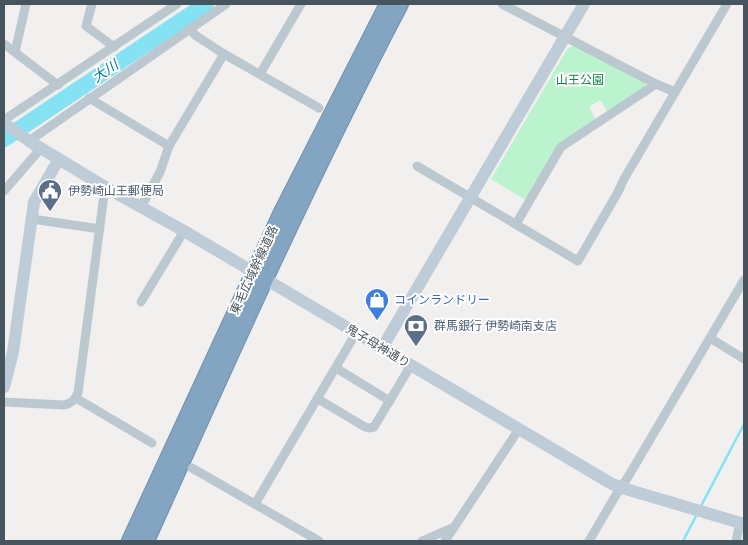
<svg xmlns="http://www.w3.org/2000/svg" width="748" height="545" viewBox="0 0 748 545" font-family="Figtree,'Noto Sans JP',sans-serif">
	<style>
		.green { fill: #baf3cd }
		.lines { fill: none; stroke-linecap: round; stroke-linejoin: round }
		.stream { stroke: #84e2f3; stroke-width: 2.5 }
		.river { stroke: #84e2f3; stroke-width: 16 }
		.highway-casing { stroke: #6e90ae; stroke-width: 18 }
		.street { stroke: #bcc8cf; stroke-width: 9 }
		.secondary { stroke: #beccd8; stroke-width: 12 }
		.highway { stroke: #83a5c2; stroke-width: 16 }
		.labels { text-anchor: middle; stroke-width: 4; stroke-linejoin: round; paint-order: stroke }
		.park-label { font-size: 12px; fill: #108645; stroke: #fff }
		.service-label { font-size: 12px; fill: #4e5e75; stroke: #fff; text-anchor: start }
		.street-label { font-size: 12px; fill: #46545e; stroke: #fff }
		.shop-label { font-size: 12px; fill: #366cbe; stroke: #fff; text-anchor: start }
		.water-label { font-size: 14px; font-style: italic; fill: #047f95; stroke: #fff }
	</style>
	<rect width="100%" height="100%" fill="#f2efef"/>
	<path class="green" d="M574 46 645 82V87L608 112 600 100 589 107 596 120 559 145 526 200 491 179 568 48Z"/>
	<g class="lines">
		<g class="stream">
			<path d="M701 506 744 424"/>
			<path d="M683 541 696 516"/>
		</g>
		<path class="river" d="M4 139 206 4"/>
		<g class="highway-casing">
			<g id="highway">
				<path d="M130 541 282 212 388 4"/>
				<path d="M146 541C227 361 308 179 400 4"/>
			</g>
		</g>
		<g class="street">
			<path d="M92 4 86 26 114 47"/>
			<path d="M502 4 656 84 675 92"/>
			<path d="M190 29 195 35 224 54 319 108"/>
			<path d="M4 44 58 85"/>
			<path d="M15 52 26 4"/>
			<path d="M260 74 301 4"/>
			<path d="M89 98 169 146"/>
			<path d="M4 120 177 4"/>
			<path d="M29 141 226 4"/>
			<path d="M417 166 578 261 618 192 624 179 727 4"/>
			<path d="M4 191 42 147"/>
			<path d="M141 207 160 172 169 146 224 54"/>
			<path d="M32 219 100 229"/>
			<path d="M516 224 561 147 656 84"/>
			<path d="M141 302 184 231"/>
			<path d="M710 338 744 359"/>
			<path d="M336 368 390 401"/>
			<path d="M76 398 152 443"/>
			<path d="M318 399 365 427 369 428 374 427 411 365"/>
			<path d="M4 402 64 405C71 404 75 400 78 393L105 187"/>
			<path d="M192 468 319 541"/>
			<path d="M255 504 356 333"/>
			<path d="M422 541 454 527"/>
			<path d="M445 541 519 429"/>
			<path d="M589 541 616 495 628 477 744 280"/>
			<path d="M736 541 740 523"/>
		</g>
		<g class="secondary">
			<path d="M4 123 29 141 105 187 184 231 612 484 629 490 744 524"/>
			<path d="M382 348 584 4"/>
			<path d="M4 387 13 352 34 202 59 159"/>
		</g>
		<use href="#highway" class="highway"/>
	</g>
	<defs>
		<g id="civic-pin" transform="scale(1.25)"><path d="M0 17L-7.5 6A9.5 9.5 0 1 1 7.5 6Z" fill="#5c6f8a" stroke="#fff"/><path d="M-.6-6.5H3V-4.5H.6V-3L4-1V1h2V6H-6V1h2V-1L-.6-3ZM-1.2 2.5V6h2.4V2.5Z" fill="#fff"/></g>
		<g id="shop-pin" transform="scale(1.25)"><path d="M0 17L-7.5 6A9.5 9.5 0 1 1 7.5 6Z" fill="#3f7fe0" stroke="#fff"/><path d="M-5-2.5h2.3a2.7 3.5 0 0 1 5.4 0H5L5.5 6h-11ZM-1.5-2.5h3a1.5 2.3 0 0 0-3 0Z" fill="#fff"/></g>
		<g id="bank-pin" transform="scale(1.25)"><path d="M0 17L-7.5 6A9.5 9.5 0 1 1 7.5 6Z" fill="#5c6f8a" stroke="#fff"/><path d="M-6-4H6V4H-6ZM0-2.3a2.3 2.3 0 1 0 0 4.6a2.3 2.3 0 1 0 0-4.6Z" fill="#fff"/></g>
	</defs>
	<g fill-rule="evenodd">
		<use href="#civic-pin" x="50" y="191"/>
		<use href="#shop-pin" x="377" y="300"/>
		<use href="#bank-pin" x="416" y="326"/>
	</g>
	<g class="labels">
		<g class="park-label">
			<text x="580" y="84">山王公園</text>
		</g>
		<g class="service-label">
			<text x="68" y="195">伊勢崎山王郵便局</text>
			<text x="434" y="330">群馬銀行 伊勢崎南支店</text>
		</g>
		<g class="street-label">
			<text transform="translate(254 270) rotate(-65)" y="4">東毛広域幹線道路</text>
			<text transform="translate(378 346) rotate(31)" y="4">鬼子母神通り</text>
		</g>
		<g class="shop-label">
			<text x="394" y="304">コインランドリー</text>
		</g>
		<g class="water-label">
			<text transform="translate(105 71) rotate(-34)" y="5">大川</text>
		</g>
	</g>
	<rect width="748" height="545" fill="none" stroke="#46545e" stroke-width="10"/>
</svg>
